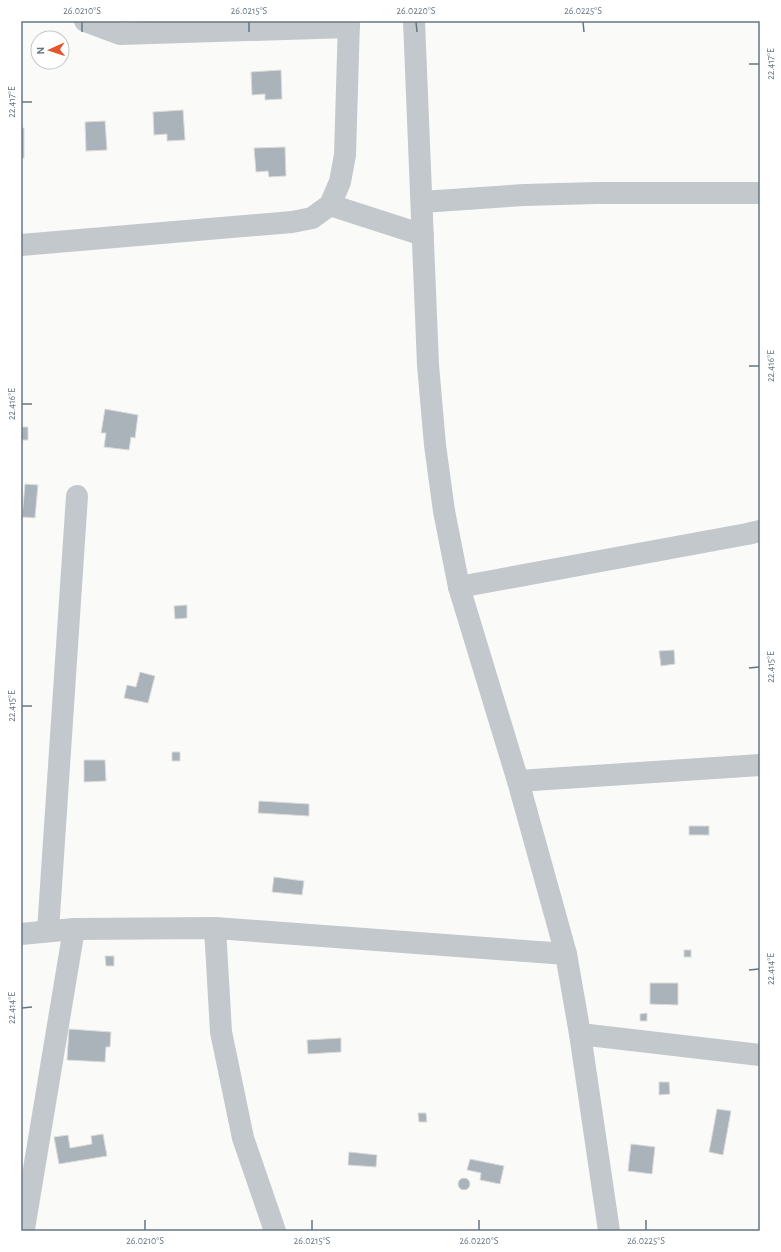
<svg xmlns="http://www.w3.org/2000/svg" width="781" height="1252" viewBox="0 0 781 1252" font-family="'Alegreya Sans',sans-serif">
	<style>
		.building { fill: #aab3b9; stroke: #dcdcda }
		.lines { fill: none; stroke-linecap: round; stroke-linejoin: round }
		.minor { stroke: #c3c8cc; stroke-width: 22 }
		.ticks { fill: none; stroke: #657683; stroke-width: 1.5 }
		.neatline { fill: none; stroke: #657683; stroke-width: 1.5 }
		.ticks-label { font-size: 10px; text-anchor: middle; fill: #657683 }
	</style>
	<rect width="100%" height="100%" fill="#fafaf8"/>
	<g class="building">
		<path d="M281 70 282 99 265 100V94L252 95 251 72Z"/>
		<path d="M183 110 185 140 167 141V134L154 135 153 112Z"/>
		<path d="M105 121 107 150 86 151 85 122Z"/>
		<rect x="21" y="128" width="3" height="30"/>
		<path d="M285 147 286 176 269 177 268 171 256 172 254 148Z"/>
		<path d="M105 409 138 415 135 438 131 437 129 450 104 447 106 433H101Z"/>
		<rect x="21" y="427" width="7" height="13"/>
		<path d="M25 484 38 485 35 518 22 517Z"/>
		<path d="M187 605V618L175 619 174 606Z"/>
		<path d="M674 650 675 664 661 666 659 651Z"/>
		<path d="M140 672 155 676 148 703 124 698 127 685 136 687Z"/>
		<rect x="172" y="752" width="8" height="9"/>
		<path d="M84 760H105L106 781 84 782Z"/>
		<path d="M259 801 309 804V816L258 813Z"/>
		<rect x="689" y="826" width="20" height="9"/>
		<path d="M274 877 304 881 302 895 272 892Z"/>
		<rect x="684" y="950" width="7" height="7"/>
		<path d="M105 956H114V966H106Z"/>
		<path d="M650 983H678V1005L650 1004Z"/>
		<path d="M647 1013V1021H640V1014Z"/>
		<path d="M69 1029 111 1032 110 1047H106L105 1062 67 1060Z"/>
		<path d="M341 1038V1052L308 1054 307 1040Z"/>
		<path d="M659 1082H669L670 1094 659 1095Z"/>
		<path d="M717 1109 731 1111 723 1155 709 1152Z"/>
		<path d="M418 1113H426L427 1122H419Z"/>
		<path d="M103 1134 107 1156 59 1164 54 1137 68 1135 70 1148 92 1144 91 1136Z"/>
		<path d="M631 1144 655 1147 652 1174 628 1171Z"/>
		<path d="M349 1152 377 1155 376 1167 348 1165Z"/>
		<path d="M470 1159 504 1166 500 1184 480 1180 481 1173 467 1170Z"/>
		<circle cx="464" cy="1184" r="6"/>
	</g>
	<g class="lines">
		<g class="minor">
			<path d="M85 21 120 34 349 27"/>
			<path d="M414 21 428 365 435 445 444 511 459 587 518 781 566 954 580 1034 609 1231"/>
			<path d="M422 202 524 195 597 193H760"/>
			<path d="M330 205 423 235"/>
			<path d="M21 245 292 222 312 218 330 205 340 182 345 155 349 21"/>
			<path d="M459 587 747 534 760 531"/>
			<path d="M518 781 760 765"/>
			<path d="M215 928 221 1032 243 1138 275 1231"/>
			<path d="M48 931 77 496"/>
			<path d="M21 934 74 929 215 928 566 954"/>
			<path d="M580 1034 760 1055"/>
			<path d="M24 1229 74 929"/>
		</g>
	</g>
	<path class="ticks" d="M82 22V32M249 22V32M416 22 417 32M583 22 584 32M749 64H759M22 102H32M749 366H759M22 404H32M749 668 759 667M22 706H32M749 970 759 969M22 1008 32 1007M145 1220V1230M312 1220V1230M479 1220V1230M646 1220V1230"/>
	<rect width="781" height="1252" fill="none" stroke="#ffffff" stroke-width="44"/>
	<g transform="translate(50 50) rotate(267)"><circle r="19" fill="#ffffff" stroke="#c1c8cd"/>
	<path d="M0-3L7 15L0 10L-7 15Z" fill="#e4572e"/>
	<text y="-6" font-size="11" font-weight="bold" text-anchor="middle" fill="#657683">N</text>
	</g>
	<rect x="22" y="22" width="737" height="1208" class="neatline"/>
	<g class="ticks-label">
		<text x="82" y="14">26.0210°S</text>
		<text x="249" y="14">26.0215°S</text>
		<text x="416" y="14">26.0220°S</text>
		<text x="583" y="14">26.0225°S</text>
		<text transform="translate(770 64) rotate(-90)" y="4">22.417°E</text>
		<text transform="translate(11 102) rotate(-90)" y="4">22.417°E</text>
		<text transform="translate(770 366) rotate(-90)" y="4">22.416°E</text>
		<text transform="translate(11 404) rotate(-90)" y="4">22.416°E</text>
		<text transform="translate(770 667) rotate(-90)" y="4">22.415°E</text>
		<text transform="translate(11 706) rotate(-90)" y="4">22.415°E</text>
		<text transform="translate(770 969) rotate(-90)" y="4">22.414°E</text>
		<text transform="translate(11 1008) rotate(-90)" y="4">22.414°E</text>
		<text x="145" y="1244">26.0210°S</text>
		<text x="312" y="1244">26.0215°S</text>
		<text x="479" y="1244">26.0220°S</text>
		<text x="646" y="1244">26.0225°S</text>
	</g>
</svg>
